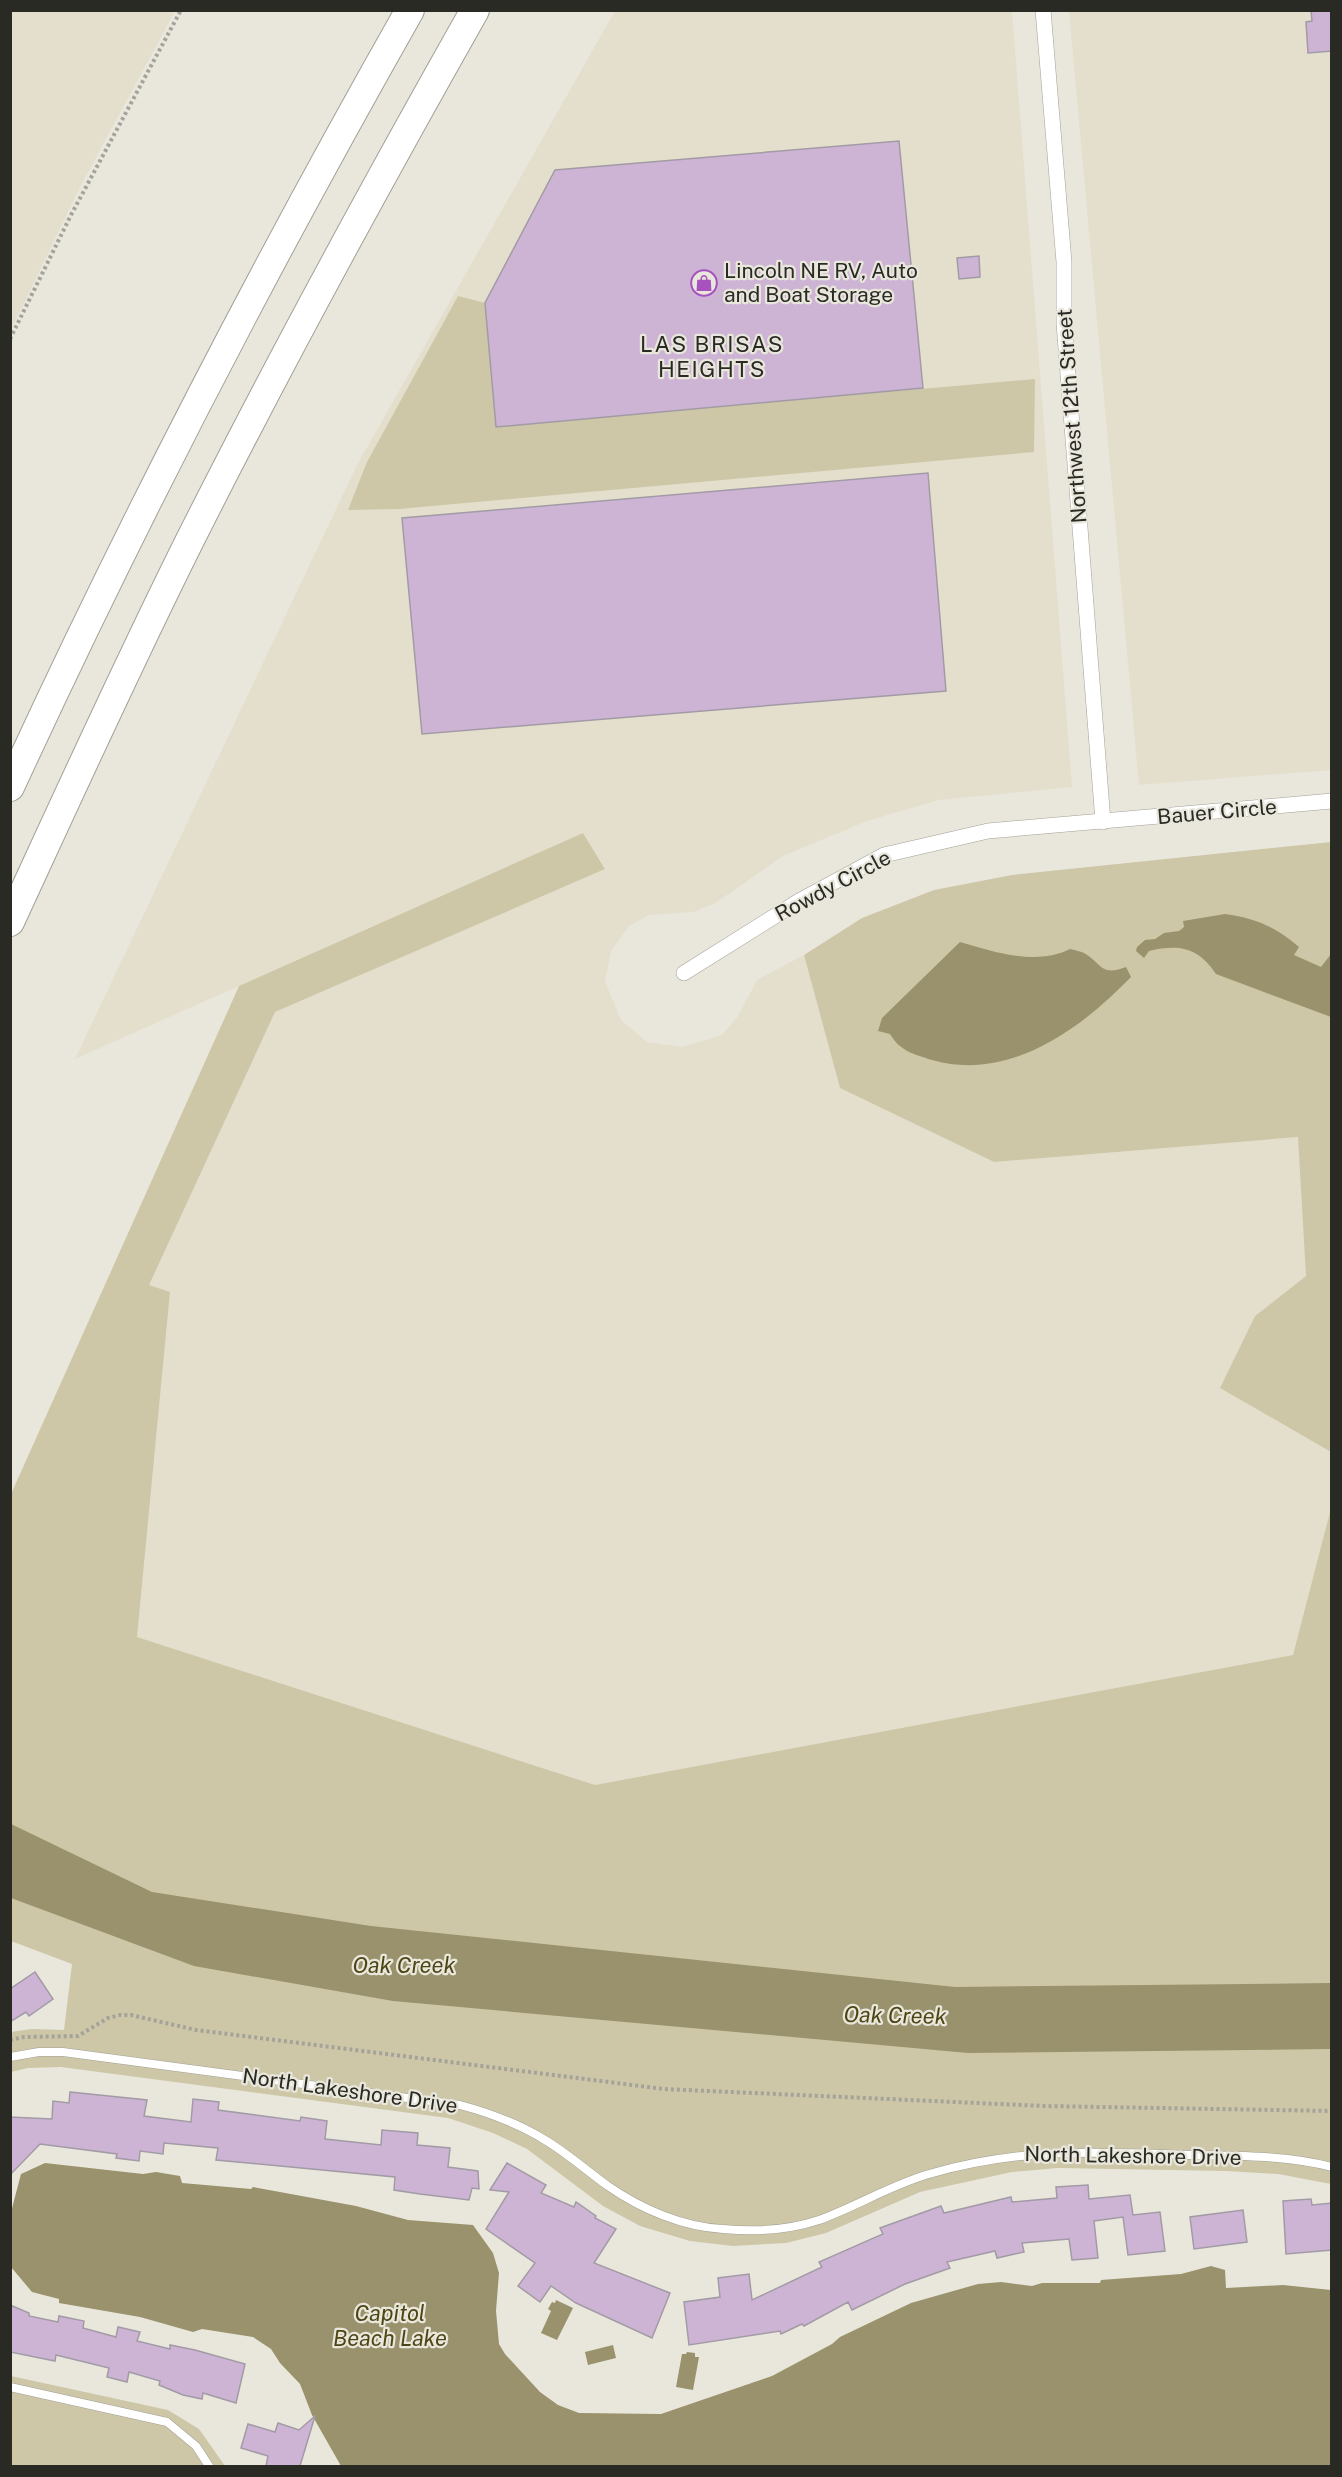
<svg xmlns="http://www.w3.org/2000/svg" width="1342" height="2477" viewBox="0 0 1342 2477" font-family="'Public Sans',sans-serif">
	<style>
		.built { fill: #e3dfcc }
		.green { fill: #cdc7a7 }
		.water { fill: #99926c }
		.building { fill: #cdb4d5; stroke: #a29ba5; stroke-width: 1.5 }
		.lines { fill: none; stroke-linecap: round; stroke-linejoin: round }
		.lane-casing { stroke: #a2a095; stroke-width: 9 }
		.street-casing { stroke: #a2a095; stroke-width: 16 }
		.highway-casing { stroke: #a2a095; stroke-width: 30 }
		.path { stroke: #a4a39a; stroke-width: 4; stroke-dasharray: 3 3; stroke-linecap: butt }
		.lane { stroke: #fff; stroke-width: 8 }
		.street { stroke: #fff; stroke-width: 15 }
		.highway { stroke: #fff; stroke-width: 28 }
		.labels { text-anchor: middle; stroke-width: 4.5; stroke-linejoin: round; paint-order: stroke }
		.poi-label { font-size: 21px; fill: #2a2a25; stroke: #e9e7dc; text-anchor: start }
		.street-label { font-size: 21px; fill: #2a2a25; stroke: #e9e7dc }
		.neighbourhood-label { font-size: 22px; letter-spacing: 1.5px; fill: #2a2a25; stroke: #e9e7dc }
		.water-label { font-size: 22px; font-style: italic; fill: #4e4514; stroke: #e9e7dc }
	</style>
	<rect width="100%" height="100%" fill="#e9e7dc"/>
	<g class="built">
		<path d="M11 10 175 11 80 187 11 330Z"/>
		<path d="M615 11H1012L1072 787 939 800 867 821 783 856 717 902 694 912 649 915 629 926 611 951 605 982 621 1020 647 1042 683 1047 722 1035 738 1016 757 980 804 955 840 1088 994 1162 1299 1137 1306 1276 1255 1316 1220 1388 1331 1452V1508L1293 1655 595 1785 137 1637 170 1292 148 1285 275 1012 605 868 583 833 75 1059 357 465Z"/>
		<path d="M1069 11H1331V770L1139 785Z"/>
	</g>
	<g class="green">
		<path d="M458 296 485 303 497 426 1035 379 1034 452 399 509 348 510 367 462Z"/>
		<path d="M583 833 605 869 275 1012 149 1285 170 1292 137 1637 595 1785 1293 1655 1331 1508V2184L1278 2174 1226 2171 1057 2168 1012 2172 920 2192 826 2233 786 2243 733 2246 690 2241 640 2226 603 2206 527 2149 493 2133 448 2118 61 2067 28 2068 11 2072V2032L31 2029 64 2030 72 1964 11 1941V1494L239 986Z"/>
		<path d="M1331 842V1452L1220 1388 1255 1316 1306 1276 1298 1137 994 1162 840 1088 804 955 862 918 934 890 1012 875Z"/>
		<path d="M11 2376 168 2410 199 2429 225 2466H11Z"/>
	</g>
	<g class="water">
		<path d="M1225 914C1255 918 1276 927 1299 947L1294 955 1321 967 1331 954V1017L1216 974C1198 947 1179 944 1149 951L1144 958 1136 951 1137 947 1145 940 1155 939 1164 933 1179 931 1184 927 1183 921Z"/>
		<path d="M960 942C994 952 1036 966 1070 949 1074 950 1080 951 1084 953 1102 963 1100 977 1126 967L1131 977C1080 1030 1008 1082 932 1060 913 1054 900 1051 890 1034L878 1031 882 1018Z"/>
		<path d="M11 1824 152 1892 371 1926 955 1987 1331 1983V2049L968 2053 393 2001 194 1966 11 1898Z"/>
		<path d="M45 2163 143 2174 156 2172 180 2176 182 2183 251 2189 253 2187 356 2206 408 2220 473 2225 493 2253 499 2273 496 2311 499 2344 505 2354 540 2392 558 2405 579 2413 661 2414 772 2376 832 2344 840 2337 911 2303 978 2284 1001 2282 1032 2286 1042 2283H1100L1101 2280 1181 2274 1211 2266 1225 2270 1226 2288 1283 2285 1331 2290V2466H341L312 2415 300 2384 280 2363 271 2349 253 2337 202 2329 193 2332 140 2317 59 2303V2299L32 2292 11 2267V2212L21 2174Z"/>
		<path d="M556 2300 573 2308 557 2340 541 2333 551 2311 548 2309 552 2302 555 2303Z"/>
		<path d="M613 2345 616 2358 588 2365 585 2352Z"/>
		<path d="M687 2352 695 2353V2357H699L693 2390 676 2387 682 2354H686Z"/>
	</g>
	<g class="building">
		<path d="M1311 10H1332V51L1308 53 1306 22 1312 21Z"/>
		<path d="M899 141 923 388 496 427 485 303 555 170Z"/>
		<path d="M979 256 980 277 959 279 957 258Z"/>
		<path d="M928 473 946 691 422 734 402 518Z"/>
		<path d="M35 1972 53 1999 29 2016 26 2012 10 2022V1989Z"/>
		<path d="M70 2092 147 2100 144 2116 191 2122 193 2099 219 2102 218 2110 300 2121 301 2117 327 2121 325 2139 381 2145 382 2130 418 2133 417 2145 450 2148 448 2167 478 2171 479 2189 472 2188 469 2200 420 2194 394 2190 395 2177 216 2160 218 2148 164 2143 163 2154 140 2151 139 2161 116 2158 117 2154 40 2144 10 2175V2117L52 2119 53 2101 69 2103Z"/>
		<path d="M507 2163 546 2185 541 2193 574 2207 576 2202 596 2216 595 2218 616 2229 594 2263 670 2293 652 2338 576 2303 551 2286 540 2302 518 2286 535 2263 486 2229 509 2192 490 2190Z"/>
		<path d="M1088 2185 1089 2199 1130 2195 1133 2215 1160 2212 1165 2251 1128 2255 1123 2217 1094 2221 1098 2258 1072 2260 1069 2239 1022 2243 1024 2252 997 2258 995 2251 947 2262 950 2268 905 2284 852 2310 848 2302 804 2326 802 2324 781 2334 780 2331 689 2345 684 2302 720 2297 718 2278 749 2274 752 2300 822 2267 819 2262 883 2234 880 2228 941 2206 944 2213 1011 2197 1012 2202 1057 2198 1056 2187Z"/>
		<path d="M1311 2199 1312 2205 1332 2203V2250L1286 2254 1283 2201Z"/>
		<path d="M1243 2210 1247 2242 1194 2249 1190 2217Z"/>
		<path d="M10 2305 29 2313V2316L58 2322 59 2316 84 2321 83 2328 116 2337 118 2327 140 2332 137 2341 170 2349V2345L195 2350 245 2364 236 2403 203 2393 202 2399 183 2395 159 2385 160 2381 129 2372 127 2382 107 2377 109 2368 56 2355 55 2361 10 2352Z"/>
		<path d="M315 2416 300 2466H266L268 2456 241 2448 248 2424 275 2432 278 2423 299 2430Z"/>
	</g>
	<g class="lines">
		<g class="lane-casing">
			<g id="lane">
				<path d="M10 2057 39 2052H63L460 2105C490 2113 519 2124 545 2140 567 2153 587 2171 608 2186 641 2209 683 2227 723 2229 755 2232 789 2230 819 2220 857 2206 891 2185 929 2174 1022 2147 1095 2152 1190 2155 1236 2156 1286 2155 1332 2167"/>
				<path d="M10 2387 167 2422 196 2446 209 2466"/>
			</g>
		</g>
		<g class="street-casing">
			<g id="street">
				<path d="M1043 10 1064 262V323L1103 822"/>
				<path d="M684 973 799 901 884 855 988 831 1332 801"/>
			</g>
		</g>
		<g class="highway-casing">
			<g id="highway">
				<path d="M10 787C132 522 266 264 410 10"/>
				<path d="M10 922C69 794 127 666 190 540 280 361 376 185 475 10"/>
			</g>
		</g>
		<g class="path">
			<path d="M10 339 71 215 181 10"/>
			<path d="M10 2040 24 2037 78 2036 108 2018 120 2015H131L196 2030 664 2089 1044 2106 1332 2111"/>
		</g>
		<use href="#lane" class="lane"/>
		<use href="#street" class="street"/>
		<use href="#highway" class="highway"/>
	</g>
	<defs>
		<g id="shop-ring" transform="scale(1.35)"><circle r="9.5" fill="#e9e7dc" stroke="#a752c0" stroke-width="1.5"/><path d="M-5-2.5h2.3a2.7 3.5 0 0 1 5.4 0H5L5.5 6h-11ZM-1.5-2.5h3a1.5 2.3 0 0 0-3 0Z" fill="#a752c0"/></g>
	</defs>
	<g fill-rule="evenodd">
		<use href="#shop-ring" x="704" y="283"/>
	</g>
	<g class="labels">
		<g class="poi-label">
			<text x="724" y="278">Lincoln NE RV, Auto<tspan x="724" dy="24">and Boat Storage</tspan></text>
		</g>
		<g class="street-label">
			<text transform="translate(1072 416) rotate(-94)" y="7">Northwest 12th Street</text>
			<text transform="translate(1217 812) rotate(-5)" y="7">Bauer Circle</text>
			<text transform="translate(833 886) rotate(-28)" y="7">Rowdy Circle</text>
			<text transform="translate(350 2091) rotate(8)" y="7">North Lakeshore Drive</text>
			<text transform="translate(1133 2156) rotate(1)" y="7">North Lakeshore Drive</text>
		</g>
		<g class="neighbourhood-label">
			<text x="712" y="352">LAS BRISAS<tspan x="712" dy="25">HEIGHTS</tspan></text>
		</g>
		<g class="water-label">
			<text x="404" y="1973">Oak Creek</text>
			<text transform="translate(895 2015) rotate(1)" y="8">Oak Creek</text>
			<text x="390" y="2321">Capitol<tspan x="390" dy="25">Beach Lake</tspan></text>
		</g>
	</g>
	<rect width="1342" height="2477" fill="none" stroke="#2a2a25" stroke-width="24"/>
</svg>
